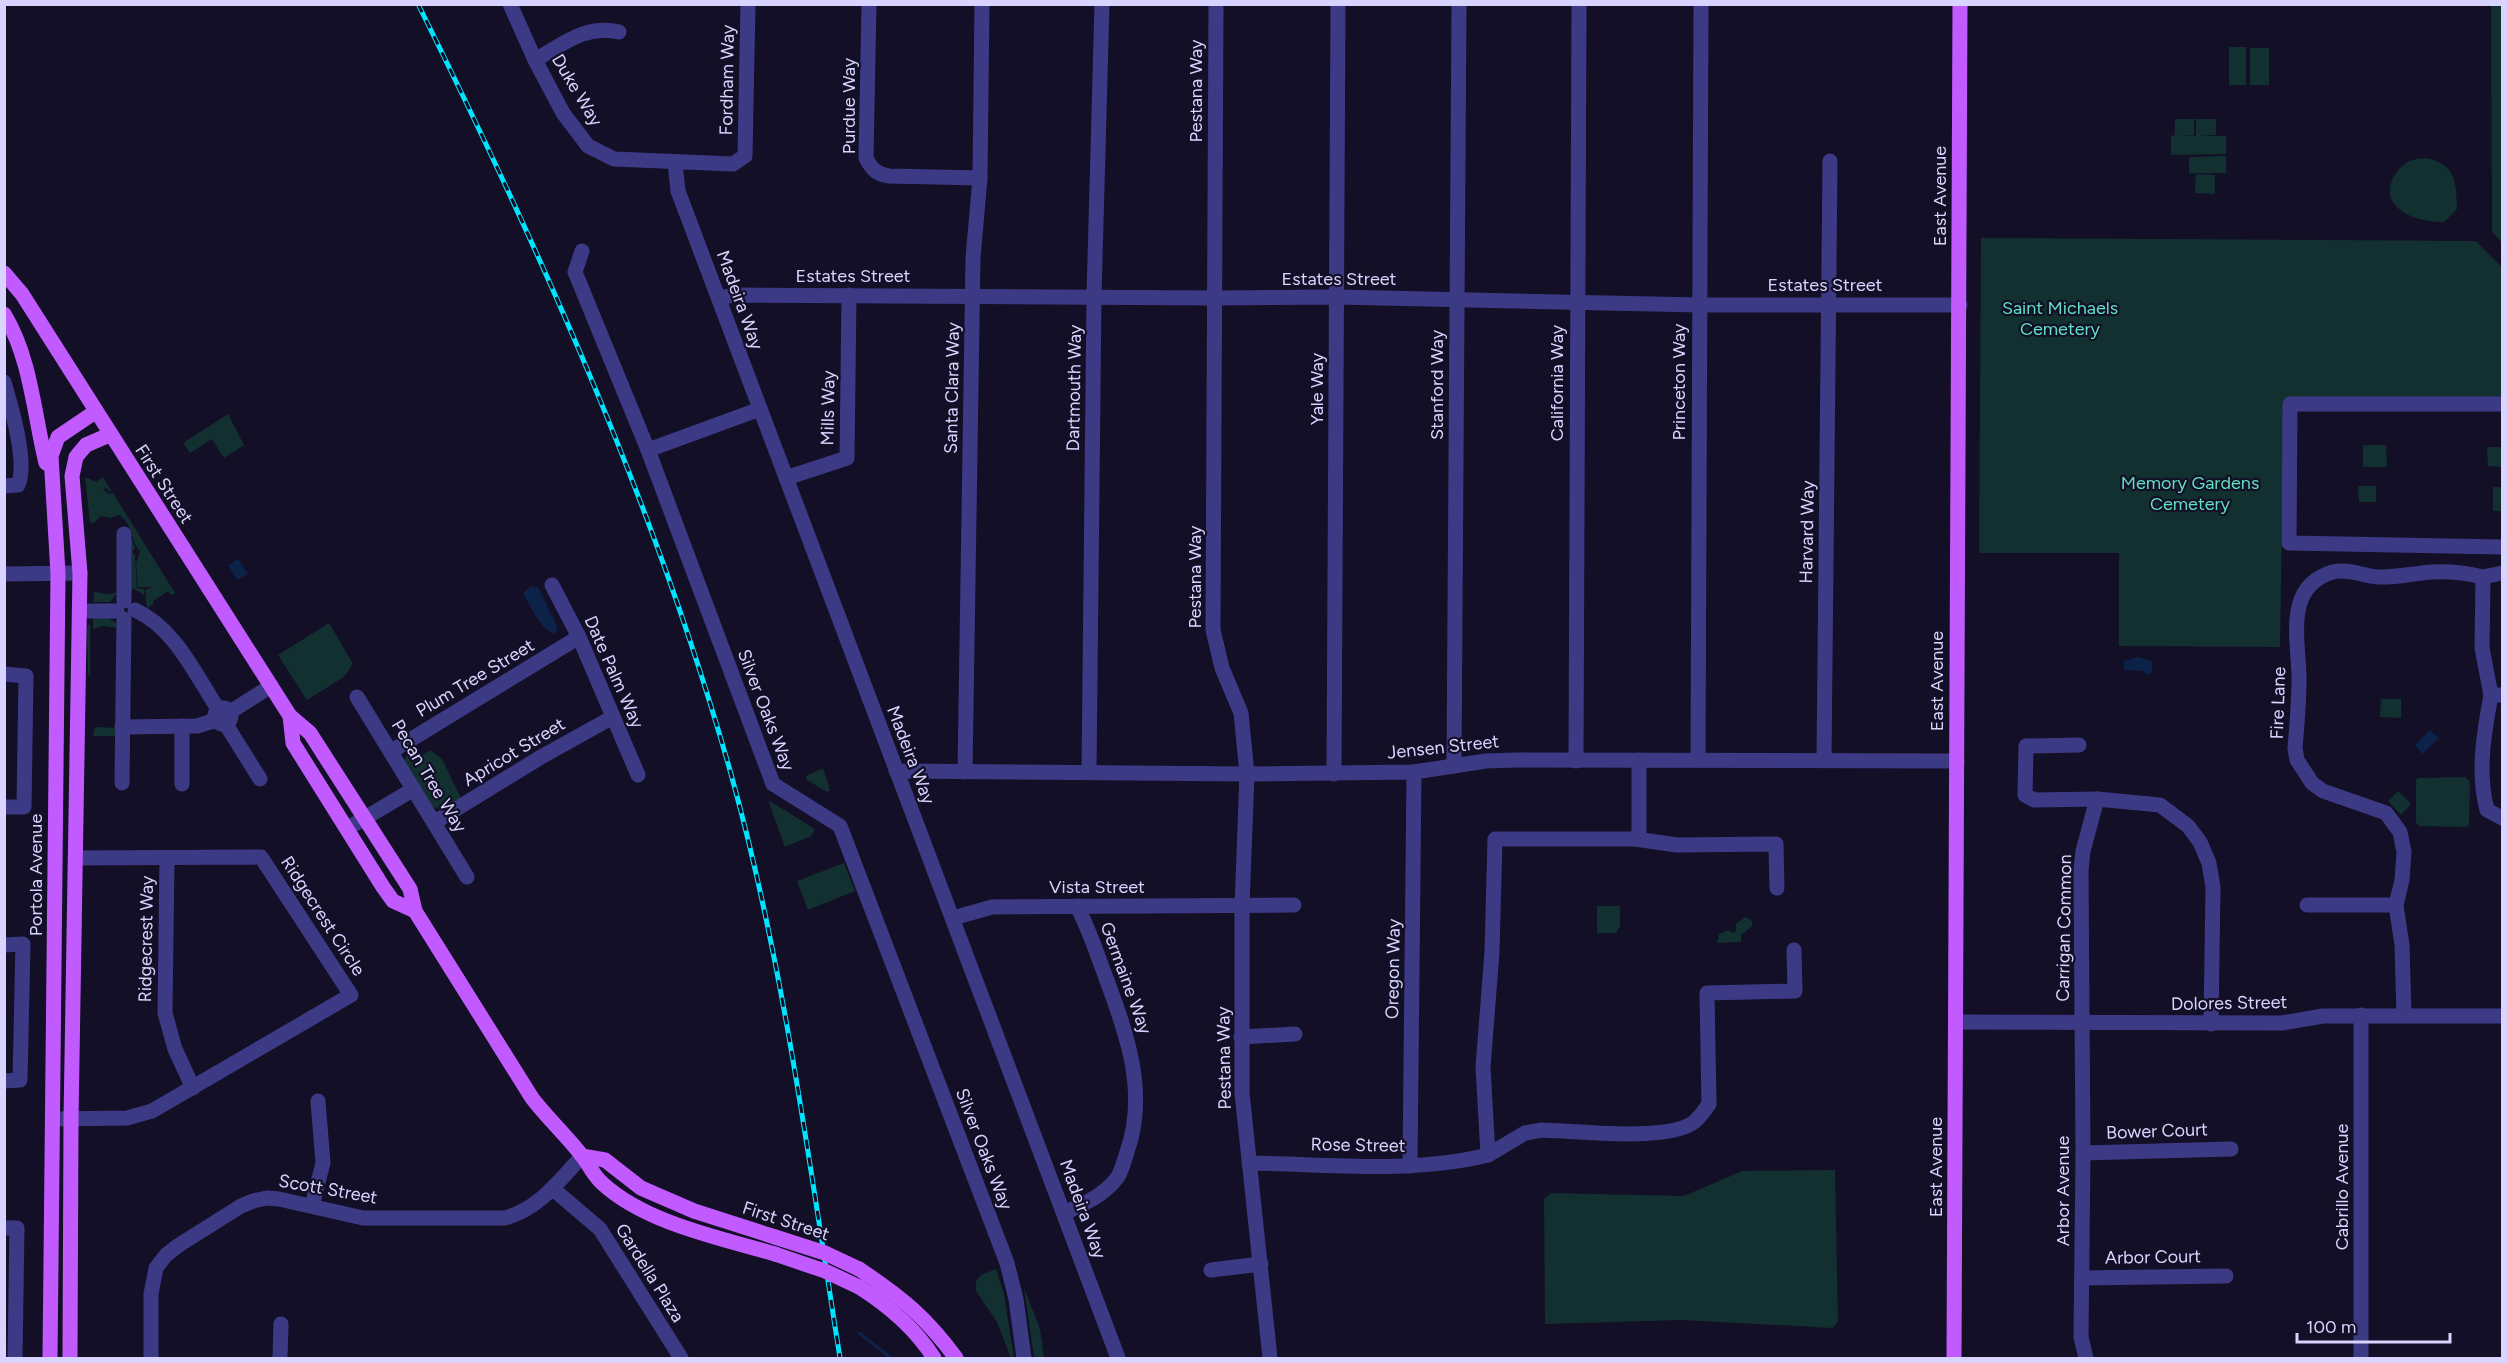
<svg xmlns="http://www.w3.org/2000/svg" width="2507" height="1363" viewBox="0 0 2507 1363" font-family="Figtree,sans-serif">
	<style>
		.green { fill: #12302f }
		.water { fill: #0c2248 }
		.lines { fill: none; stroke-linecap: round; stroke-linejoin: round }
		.stream { stroke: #0c2248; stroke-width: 3 }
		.minor { stroke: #3d3a85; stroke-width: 15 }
		.major { stroke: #c25bff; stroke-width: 15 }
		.rail-casing { stroke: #00e5ff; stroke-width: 5 }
		.rail { stroke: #130f26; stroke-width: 3; stroke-dasharray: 9; stroke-linecap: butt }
		.major-bridge { stroke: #c25bff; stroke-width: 15 }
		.labels { text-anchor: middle; stroke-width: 4.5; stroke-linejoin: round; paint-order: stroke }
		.street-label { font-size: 18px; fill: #d9d4ff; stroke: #130f26 }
		.park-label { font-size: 18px; fill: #5fe0c0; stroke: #130f26 }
	</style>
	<rect width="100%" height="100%" fill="#130f26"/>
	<g class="green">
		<path d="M2491 5H2502V243L2492 232Z"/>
		<rect x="2229" y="47" width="17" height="38"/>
		<rect x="2250" y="48" width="19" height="37"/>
		<path d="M2175 119H2194V135H2182L2196 136V119H2216V135L2199 136H2226V154L2171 155V136L2175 135Z"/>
		<path d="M2226 156V173H2189V157Z"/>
		<path d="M2427 158C2457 165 2456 183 2457 209L2444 222C2427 222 2403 218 2393 202 2383 187 2398 164 2413 160 2417 158 2423 159 2427 158Z"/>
		<path d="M2196 174 2215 175V194L2195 193Z"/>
		<path d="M1981 238 2476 241 2502 267V401L2284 399 2280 647 2119 646V553H1979Z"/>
		<path d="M228 414 244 445 224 458 212 439 190 453 183 443Z"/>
		<path d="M2363 445H2386L2387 467H2363Z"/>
		<path d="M2487 447H2502V467L2488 466Z"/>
		<path d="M85 477 96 482 103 477 111 490 109 492 107 488 103 489 108 494 113 493 175 593 172 595 168 591 153 601 154 603 147 609 145 590 152 587H138L136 564 140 551C130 542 135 526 119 515L111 518 101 516 95 522 90 523Z"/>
		<path d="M2358 486H2376V502H2359Z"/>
		<rect x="2493" y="487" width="9" height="24"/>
		<path d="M129 532 135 548 132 552 135 555 137 588 144 589V595L133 588 129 596 132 556 130 553Z"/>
		<path d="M94 592 111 594 118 592 110 602H93Z"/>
		<path d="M93 618H109L117 624V628L103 626 93 629Z"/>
		<path d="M90 622V677L88 674 87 628Z"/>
		<path d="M329 623 353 664 344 677 307 700 278 655Z"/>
		<path d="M2381 699H2401V718L2380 717Z"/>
		<path d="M95 727 118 728V736H93Z"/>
		<path d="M430 750 442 759 461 798 440 809 432 807 404 761 408 752 413 761Z"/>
		<path d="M823 768 830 790 827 792 807 780 806 776Z"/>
		<path d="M2465 777 2470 782 2469 824 2466 827 2420 826 2416 823V780L2418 778Z"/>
		<path d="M2398 791 2411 804 2401 815 2388 801Z"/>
		<path d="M768 800 815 829 811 836 785 847Z"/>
		<path d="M844 863 855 891 808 910 797 881Z"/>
		<path d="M1597 906H1620V926L1616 933H1597Z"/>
		<path d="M1745 917 1752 921V926L1741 935V942L1717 943 1719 934 1728 930 1733 933 1736 931V924Z"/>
		<path d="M1835 1170 1838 1322 1832 1328 1682 1320 1545 1324 1544 1199 1551 1193 1684 1196 1742 1171Z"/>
		<path d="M996 1269 1004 1294 1014 1358H1011L997 1322 976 1291V1281L981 1275Z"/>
		<path d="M1024 1288 1040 1329 1044 1358 1034 1357Z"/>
	</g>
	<g class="water">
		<path d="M238 559 248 574 237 580 228 565Z"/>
		<path d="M531 586 538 587 557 626V631L554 634C540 629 530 605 523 593Z"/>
		<path d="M2138 657 2152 661V672L2147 675 2143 671 2124 670V661Z"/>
		<path d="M2430 730 2439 738 2422 754 2415 745Z"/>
	</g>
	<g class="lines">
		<path class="stream" d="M859 1333 891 1358"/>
		<g class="minor">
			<path d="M510 4 535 60 563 113 588 146 614 159 733 164 745 156 748 4"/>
			<path d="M869 4 866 158C872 170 877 174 889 176L980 178"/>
			<path d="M1216 4 1213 630 1222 668 1241 713 1247 774 1242 907V1093L1270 1358"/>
			<path d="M535 60C563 44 586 24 619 32"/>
			<path d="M675 163 678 191 1118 1358"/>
			<path d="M582 251 575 272 648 450 773 784 840 826 1007 1263 1016 1299 1024 1358"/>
			<path d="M719 298 734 295 1216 298 1337 297 1699 305H1960"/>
			<path d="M4 382C11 407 28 462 18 485L4 486"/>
			<path d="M2502 404H2290L2289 543 2502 547"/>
			<path d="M648 450 760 409"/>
			<path d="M786 478 847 458 849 295"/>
			<path d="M124 534V601"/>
			<path d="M2502 573 2483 577 2482 648 2491 695H2502"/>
			<path d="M4 574 80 573"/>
			<path d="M552 585 579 637 638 775"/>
			<path d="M135 610C175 628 195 674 218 709"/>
			<path d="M80 611H117"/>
			<path d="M4 674 26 676 24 807H4"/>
			<path d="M2491 695C2484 733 2477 772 2487 810L2502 818"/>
			<path d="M357 697 467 877"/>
			<circle cx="223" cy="716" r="8"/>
			<path d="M230 712 271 686"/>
			<path d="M225 723 260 779"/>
			<path d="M182 726V784"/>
			<path d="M122 727 197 726 216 720"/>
			<path d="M2079 745 2026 746 2025 795 2034 800 2097 799 2160 805 2188 826 2200 842 2209 863 2213 887 2211 1024"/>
			<path d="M392 751 579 637"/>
			<path d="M1639 760V839"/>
			<path d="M1698 760 1701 4"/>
			<path d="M1824 760 1830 161"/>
			<path d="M1576 761 1579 4"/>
			<path d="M1454 766 1459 4"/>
			<path d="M896 771 1247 774 1414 772 1486 761 1516 760 1957 761"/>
			<path d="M965 772 973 258 980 178 982 4"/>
			<path d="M1089 772 1094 296 1102 4"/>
			<path d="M1334 774 1338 4"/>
			<path d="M122 783 124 619"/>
			<path d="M435 822 541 757 613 717"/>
			<path d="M348 828 414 789"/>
			<path d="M167 858 165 1013 175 1049 193 1088"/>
			<path d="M2307 905H2396"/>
			<path d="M953 918 992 907 1294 905"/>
			<path d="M4 945 23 944 20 1080 4 1081"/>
			<path d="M2404 1015 2402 945 2396 905 2402 880 2404 852 2400 832 2386 813 2323 791 2312 783 2297 760 2295 748C2297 725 2299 702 2299 679 2299 641 2283 586 2333 572 2348 568 2363 576 2378 577 2396 578 2414 573 2433 572 2450 571 2466 573 2483 577"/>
			<path d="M1956 1022 2282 1023 2323 1016H2502"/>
			<path d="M1241 1037 1295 1034"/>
			<path d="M54 1119 127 1118 152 1111 351 995 261 857 77 858"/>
			<path d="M2083 1153 2231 1149"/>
			<path d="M1488 1155 1525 1133 1542 1130C1575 1131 1669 1142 1694 1122 1700 1117 1705 1110 1709 1104L1707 993 1795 991 1794 950"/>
			<path d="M1249 1163C1328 1164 1411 1174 1488 1155L1483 1067 1492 952 1495 839H1635L1677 845 1776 844 1777 888"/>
			<path d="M1410 1166 1414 772"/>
			<path d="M553 1189 600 1229 681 1358"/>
			<path d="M312 1206 323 1163 318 1101"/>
			<path d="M1064 1213C1084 1204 1103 1196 1117 1178 1122 1171 1124 1161 1127 1152 1148 1093 1127 1034 1106 978 1097 954 1089 929 1077 906"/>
			<path d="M4 1228H17L15 1358"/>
			<path d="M1211 1270 1261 1264"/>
			<path d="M2082 1278 2226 1276"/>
			<path d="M151 1358V1294L156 1268 166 1255 179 1245 241 1206 253 1201 267 1198 279 1199 363 1218H505C539 1209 559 1181 582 1156"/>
			<path d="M280 1358 281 1324"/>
			<path d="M2086 1358 2081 1337 2083 1153 2081 870 2083 851 2097 799"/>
			<path d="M2361 1358V1015"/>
		</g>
		<g class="major">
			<path d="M4 273 22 294 290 716 310 733 410 889 415 911 532 1098C548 1119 567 1136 583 1157 589 1165 594 1176 602 1183 645 1223 720 1238 775 1254"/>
			<path d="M4 314C31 358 34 415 46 463"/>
			<path d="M290 716 293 743 383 887 393 901 415 911"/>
			<path d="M582 1156 605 1160 641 1188 694 1211 775 1237"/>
			<path d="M859 1269C901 1297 926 1317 956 1358"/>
			<path d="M859 1287C889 1306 915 1328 934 1358"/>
			<path d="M50 1358 58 573 51 456 58 437 95 412"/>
			<path d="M70 1358 71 1120 80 573 72 476 76 457 86 445 109 435"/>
			<path d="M1954 1358 1960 4"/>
		</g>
		<g class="rail-casing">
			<path id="rail" d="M418 4C541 252 656 507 731 774 784 965 809 1163 840 1358"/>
		</g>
		<use href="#rail" class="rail"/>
		<g class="major-bridge">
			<path d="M775 1237 825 1253 859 1269"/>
			<path d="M775 1254 825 1271 859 1287"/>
		</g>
	</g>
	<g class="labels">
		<g class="street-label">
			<text transform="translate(727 80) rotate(-89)" y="6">Fordham Way</text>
			<text transform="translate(577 90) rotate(59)" y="6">Duke Way</text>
			<text transform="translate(1196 91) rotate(-90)" y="6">Pestana Way</text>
			<text transform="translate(849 106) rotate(-90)" y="6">Purdue Way</text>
			<text transform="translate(1940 196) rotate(-90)" y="6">East Avenue</text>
			<text x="853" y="282">Estates Street</text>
			<text x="1339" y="285">Estates Street</text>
			<text x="1825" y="291">Estates Street</text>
			<text transform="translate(740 300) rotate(70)" y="6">Madeira Way</text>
			<text transform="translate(1679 382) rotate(-90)" y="6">Princeton Way</text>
			<text transform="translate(1557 383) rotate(-90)" y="6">California Way</text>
			<text transform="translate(1437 385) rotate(-90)" y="6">Stanford Way</text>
			<text transform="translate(952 388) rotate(-89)" y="6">Santa Clara Way</text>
			<text transform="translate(1074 388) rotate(-89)" y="6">Dartmouth Way</text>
			<text transform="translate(1317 389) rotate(-90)" y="6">Yale Way</text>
			<text transform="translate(828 408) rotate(-89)" y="6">Mills Way</text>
			<text transform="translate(164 484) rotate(57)" y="6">First Street</text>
			<text transform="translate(1807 532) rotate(-89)" y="6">Harvard Way</text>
			<text transform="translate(1195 577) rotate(-90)" y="6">Pestana Way</text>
			<text transform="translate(614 672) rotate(66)" y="6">Date Palm Way</text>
			<text transform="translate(475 678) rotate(-31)" y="6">Plum Tree Street</text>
			<text transform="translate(1937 681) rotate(-90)" y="6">East Avenue</text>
			<text transform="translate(2278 703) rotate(-88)" y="6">Fire Lane</text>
			<text transform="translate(766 710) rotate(69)" y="6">Silver Oaks Way</text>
			<text transform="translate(1443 747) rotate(-6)" y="6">Jensen Street</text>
			<text transform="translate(514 752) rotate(-31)" y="6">Apricot Street</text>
			<text transform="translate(911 755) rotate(69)" y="6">Madeira Way</text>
			<text transform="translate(429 776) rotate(59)" y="6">Pecan Tree Way</text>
			<text transform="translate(36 875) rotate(-90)" y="6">Portola Avenue</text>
			<text x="1097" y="893">Vista Street</text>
			<text transform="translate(323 916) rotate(57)" y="6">Ridgecrest Circle</text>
			<text transform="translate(2064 928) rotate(-89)" y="6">Carrigan Common</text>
			<text transform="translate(146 939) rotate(-89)" y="6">Ridgecrest Way</text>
			<text transform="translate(1393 969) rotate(-89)" y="6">Oregon Way</text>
			<text transform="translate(1126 978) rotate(70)" y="6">Germaine Way</text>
			<text transform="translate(2229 1003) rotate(-1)" y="6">Dolores Street</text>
			<text transform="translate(1224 1058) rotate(-91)" y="6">Pestana Way</text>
			<text transform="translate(2157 1131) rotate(-2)" y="6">Bower Court</text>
			<text transform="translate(1358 1145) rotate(1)" y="6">Rose Street</text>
			<text transform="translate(984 1149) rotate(69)" y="6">Silver Oaks Way</text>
			<text transform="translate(1936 1167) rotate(-90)" y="6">East Avenue</text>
			<text transform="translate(2342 1187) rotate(-90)" y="6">Cabrillo Avenue</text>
			<text transform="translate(328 1189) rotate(10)" y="6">Scott Street</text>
			<text transform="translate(2063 1191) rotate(-90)" y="6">Arbor Avenue</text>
			<text transform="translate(1083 1209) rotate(70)" y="6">Madeira Way</text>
			<text transform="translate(786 1221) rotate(18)" y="6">First Street</text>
			<text transform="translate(2153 1257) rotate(-1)" y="6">Arbor Court</text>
			<text transform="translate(650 1273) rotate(58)" y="6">Gardella Plaza</text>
		</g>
		<g class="park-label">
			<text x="2060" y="314">Saint Michaels<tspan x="2060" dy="21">Cemetery</tspan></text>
			<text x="2190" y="489">Memory Gardens<tspan x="2190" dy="21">Cemetery</tspan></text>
		</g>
	</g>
	<rect width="2507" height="1363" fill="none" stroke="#d9d4ff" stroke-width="12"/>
	<path d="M2297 1333v9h153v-9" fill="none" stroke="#d9d4ff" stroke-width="3"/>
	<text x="2306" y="1333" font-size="18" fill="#d9d4ff" stroke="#130f26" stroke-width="4.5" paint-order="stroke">100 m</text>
</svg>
